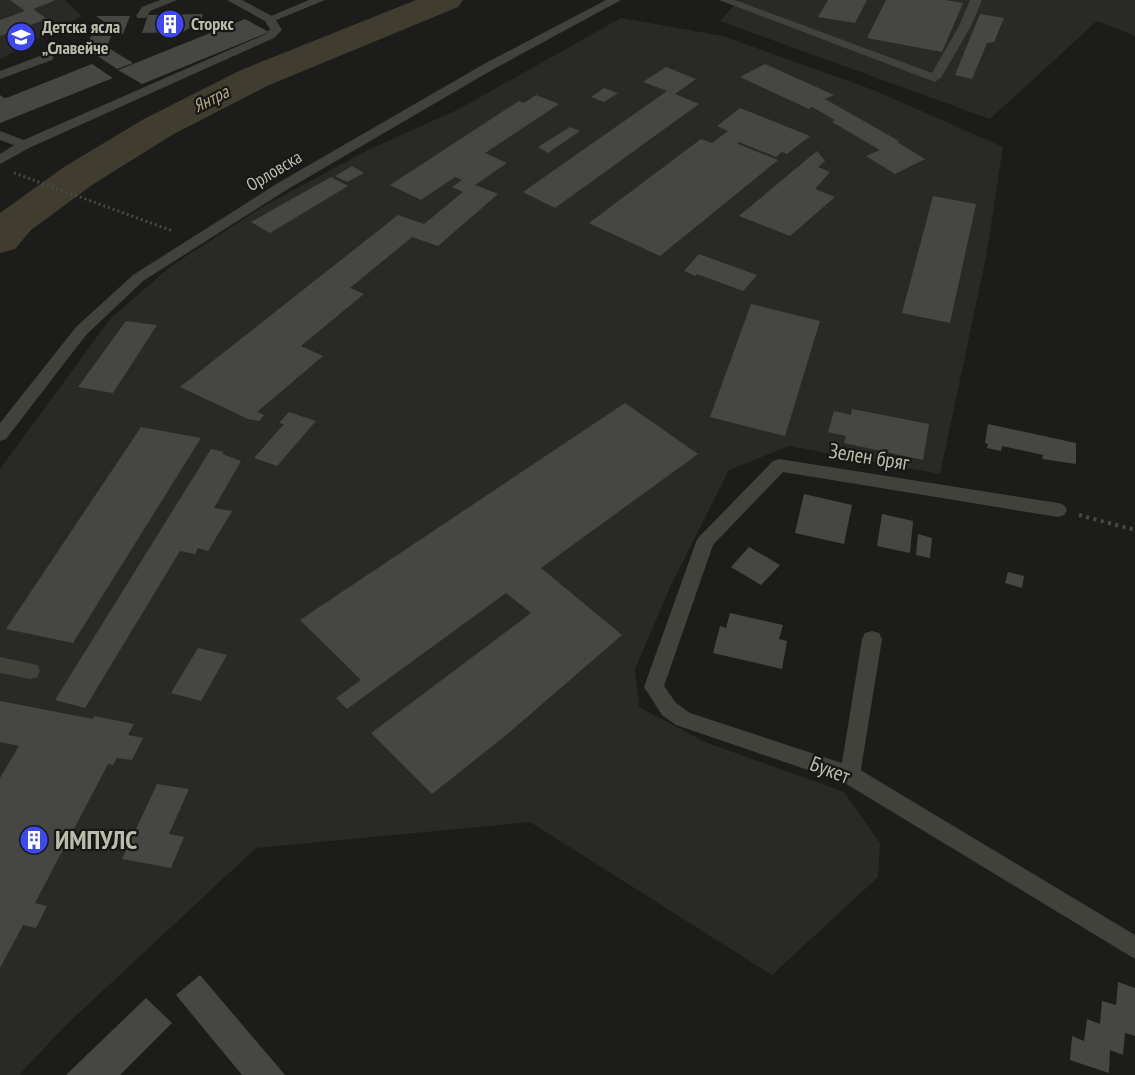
<svg xmlns="http://www.w3.org/2000/svg" width="1135" height="1075" viewBox="0 0 1135 1075" font-family="'PT Sans Narrow',sans-serif">
	<style>
		.built { fill: #292a27 }
		.lines { fill: none; stroke-linecap: round; stroke-linejoin: round }
		.river { fill: #413c30; fill-rule: evenodd }
		.building { fill: #464742 }
		.path-far1 { stroke: #494942; stroke-width: 3; stroke-dasharray: 2 3; stroke-linecap: butt }
		.path { stroke: #494942; stroke-width: 4; stroke-dasharray: 3 4.5; stroke-linecap: butt }
		.service { fill: #41423c; fill-rule: evenodd }
		.minor { fill: #41423c; fill-rule: evenodd }
		.tertiary { fill: #41423c; fill-rule: evenodd }
		.labels { text-anchor: middle; stroke-width: 4.5; stroke-linejoin: round; paint-order: stroke }
		.far-poi-label { font-size: 18px; font-weight: bold; fill: #bcbcad; stroke: #171816; text-anchor: start }
		.far-water-label { font-size: 18px; font-style: italic; fill: #b7a985; stroke: #171816 }
		.far-street-label { font-size: 18px; fill: #bcbcad; stroke: #171816 }
		.street-label { font-size: 21px; fill: #bcbcad; stroke: #171816 }
		.near-poi-label { font-size: 26px; font-weight: bold; fill: #bcbcad; stroke: #171816; text-anchor: start }
	</style>
	<rect width="100%" height="100%" fill="#1c1d1b"/>
	<g class="built">
		<path d="M0 0H65L82 16 0 59Z"/>
		<path d="M739 0H1135V36L1097 21 990 119 720 21Z"/>
		<path d="M621 18 723 36 876 91 1003 147 986 257 940 474 789 446 729 470 670 587 635 669 639 707 705 742 844 792 880 843 878 877 772 975 530 822 256 848 65 1026 19 1075H0V469L110 319 171 266 264 206 366 151 457 110Z"/>
	</g>
	<g class="lines">
		<path class="river" d="M416 0H463L458 7 267 86 172 135 92 185 31 230 15 249 0 253V213L64 167 144 119 241 70Z"/>
	</g>
	<g class="building">
		<path d="M10 0H56L33 9 47 19 0 36V20L25 11Z"/>
		<path d="M828 0H867L855 23 818 17Z"/>
		<path d="M886 0H945L963 3 942 52 867 38Z"/>
		<path d="M203 14 201 22H195L194 25 183 32 142 33 148 15Z"/>
		<path d="M980 14 1004 18 994 42 987 43 972 79 955 75Z"/>
		<path d="M96 16H130L123 34H92L111 27Z"/>
		<path d="M245 19 269 32 142 84 118 70Z"/>
		<path d="M91 36H111L107 47 133 63 117 69 87 49Z"/>
		<path d="M92 64 113 78 0 123V95L4 98 9 97Z"/>
		<path d="M765 64 834 95 825 99 899 141 897 142 925 159 895 174 866 156 880 150 832 122 835 120 812 107 809 109 740 77Z"/>
		<path d="M666 67 696 79 675 94 699 104 555 208 523 192 667 91 643 82Z"/>
		<path d="M604 88 618 93 604 102 591 97Z"/>
		<path d="M536 95 559 104 485 153 507 163 475 185 498 194 438 246 412 237 350 288 364 294 301 346 323 356 257 412 264 415 259 421 248 419 180 387 398 215 424 224 463 192 452 187 462 180 455 177 421 200 390 185 519 101 524 103Z"/>
		<path d="M740 108 810 136 787 154 782 152 776 157 739 142 738 144 778 160 660 256 589 223 701 139 712 143 728 131 717 126Z"/>
		<path d="M570 127 580 131 548 153 538 147Z"/>
		<path d="M817 151 825 161 818 167 830 172 815 189 835 197 790 236 739 216Z"/>
		<path d="M352 166 364 173 347 182 335 176Z"/>
		<path d="M331 177 348 186 270 233 251 222Z"/>
		<path d="M933 196 976 204 950 323 902 313Z"/>
		<path d="M699 254 757 275 743 291 697 274 695 276 684 271Z"/>
		<path d="M751 304 820 321 785 436 710 417Z"/>
		<path d="M126 321 157 325 113 393 78 387Z"/>
		<path d="M625 403 698 454 541 568 622 635 505 736 432 794 371 733 531 613 506 593 347 709 336 698 361 680 300 620Z"/>
		<path d="M852 409 929 424 923 460 844 443 846 436 828 432 834 411 851 415Z"/>
		<path d="M289 412 316 421 277 466 254 458 284 424 279 423Z"/>
		<path d="M988 424 1076 443V464L1042 459 1043 455 1002 446 1001 451 987 448 988 444 985 443Z"/>
		<path d="M141 427 201 438 73 643 6 629Z"/>
		<path d="M211 449 224 452 222 454 241 461 214 508 232 511 208 551 198 548 195 554 180 551 85 708 55 700Z"/>
		<path d="M804 494 852 505 844 544 795 533Z"/>
		<path d="M882 514 913 521 910 553 877 546Z"/>
		<path d="M918 534 932 538 930 558 916 555Z"/>
		<path d="M749 547 780 565 761 585 731 567Z"/>
		<path d="M1008 572 1024 576 1022 588 1005 583Z"/>
		<path d="M730 613 783 625 779 639 787 641 782 669 713 653 720 626 726 628Z"/>
		<path d="M198 648 227 655 201 701 171 693Z"/>
		<path d="M0 701 93 719 94 716 134 724 128 735 143 738 132 760 117 758 113 765 108 764 35 903 47 906 36 928 23 925 0 968V778L19 746 0 742Z"/>
		<path d="M157 784 189 789 169 834 184 837 171 868 122 859Z"/>
		<path d="M200 975 285 1075H242L176 995Z"/>
		<path d="M1118 982 1135 988V1036L1125 1033 1123 1055 1110 1050 1109 1073 1070 1060 1072 1036 1084 1041 1087 1019 1100 1024 1102 1001 1116 1005Z"/>
		<path d="M146 998 172 1023 120 1075H66Z"/>
	</g>
	<g class="lines">
		<path class="path-far1" d="M14 173 173 231"/>
		<path class="path" d="M1079 515 1135 530"/>
		<g class="service">
			<path d="M160 0H177L150 11 146 18H138L136 16 142 7Z"/>
			<path d="M309 0H325L274 21 270 22 264 19Z"/>
			<path d="M719 0H735L932 73 959 26 970 0H982L971 26 941 78 935 82Z"/>
			<path d="M48 53 54 57 52 60 0 79V71Z"/>
			<path d="M0 131 29 142 31 145 24 149 0 140Z"/>
			<path d="M779 459 1058 503 1064 505 1067 510 1064 515 1058 517 783 472 711 547 705 549 699 547 696 542 699 537 773 461Z"/>
			<path d="M872 631 879 633 882 639 860 775 857 782 850 784 843 782 840 775 862 639 865 633Z"/>
			<path d="M0 657 37 665 40 671 37 677 30 679 0 673Z"/>
		</g>
		<g class="minor">
			<path d="M227 0H242L274 17 282 30 274 38 29 148 0 164V154L19 142 266 34 270 29 265 21Z"/>
			<path d="M705 535 711 537 714 542 664 686 676 703 690 713 857 768 1135 935V959L843 782 676 725 662 715 644 687 696 542 699 537Z"/>
		</g>
		<path class="tertiary" d="M606 0H621L492 70 288 189 143 281 86 335 6 439 0 441V423L76 327 133 275 278 183 484 64Z"/>
	</g>
	<defs>
		<g id="building-disc" transform="scale(1.5)"><circle r="9.5" fill="#3d4af2" stroke="#171816"/><path d="M-4-6H4V6H1V3H-1V6H-4ZM-2.5-4.3h1.7v1.8h-1.7ZM.8-4.3h1.7v1.8H.8ZM-2.5-1h1.7V.8h-1.7ZM.8-1h1.7V.8H.8Z" fill="#fff"/></g>
		<g id="school-disc" transform="scale(1.5)"><circle r="9.5" fill="#3d4af2" stroke="#171816"/><path d="M0-5L7-2L0 1L-7-2ZM-4 1L0 2.5L4 1V4Q0 6-4 4Z" fill="#fff"/></g>
	</defs>
	<g fill-rule="evenodd">
		<use href="#building-disc" x="170" y="24"/>
		<use href="#school-disc" x="21" y="37"/>
		<use href="#building-disc" x="34" y="840"/>
	</g>
	<g class="labels">
		<g class="far-poi-label">
			<text x="191" y="30">Сторкс</text>
			<text x="42" y="33">Детска ясла<tspan x="42" dy="21">„Славейче</tspan></text>
		</g>
		<g class="far-water-label">
			<text transform="translate(211 99) rotate(-27)" y="6">Янтра</text>
		</g>
		<g class="far-street-label">
			<text transform="translate(274 171) rotate(-31)" y="6">Орловска</text>
		</g>
		<g class="street-label">
			<text transform="translate(869 457) rotate(9)" y="7">Зелен бряг</text>
			<text transform="translate(830 770) rotate(21)" y="7">Букет</text>
		</g>
		<g class="near-poi-label">
			<text x="55" y="849">ИМПУЛС</text>
		</g>
	</g>
</svg>
